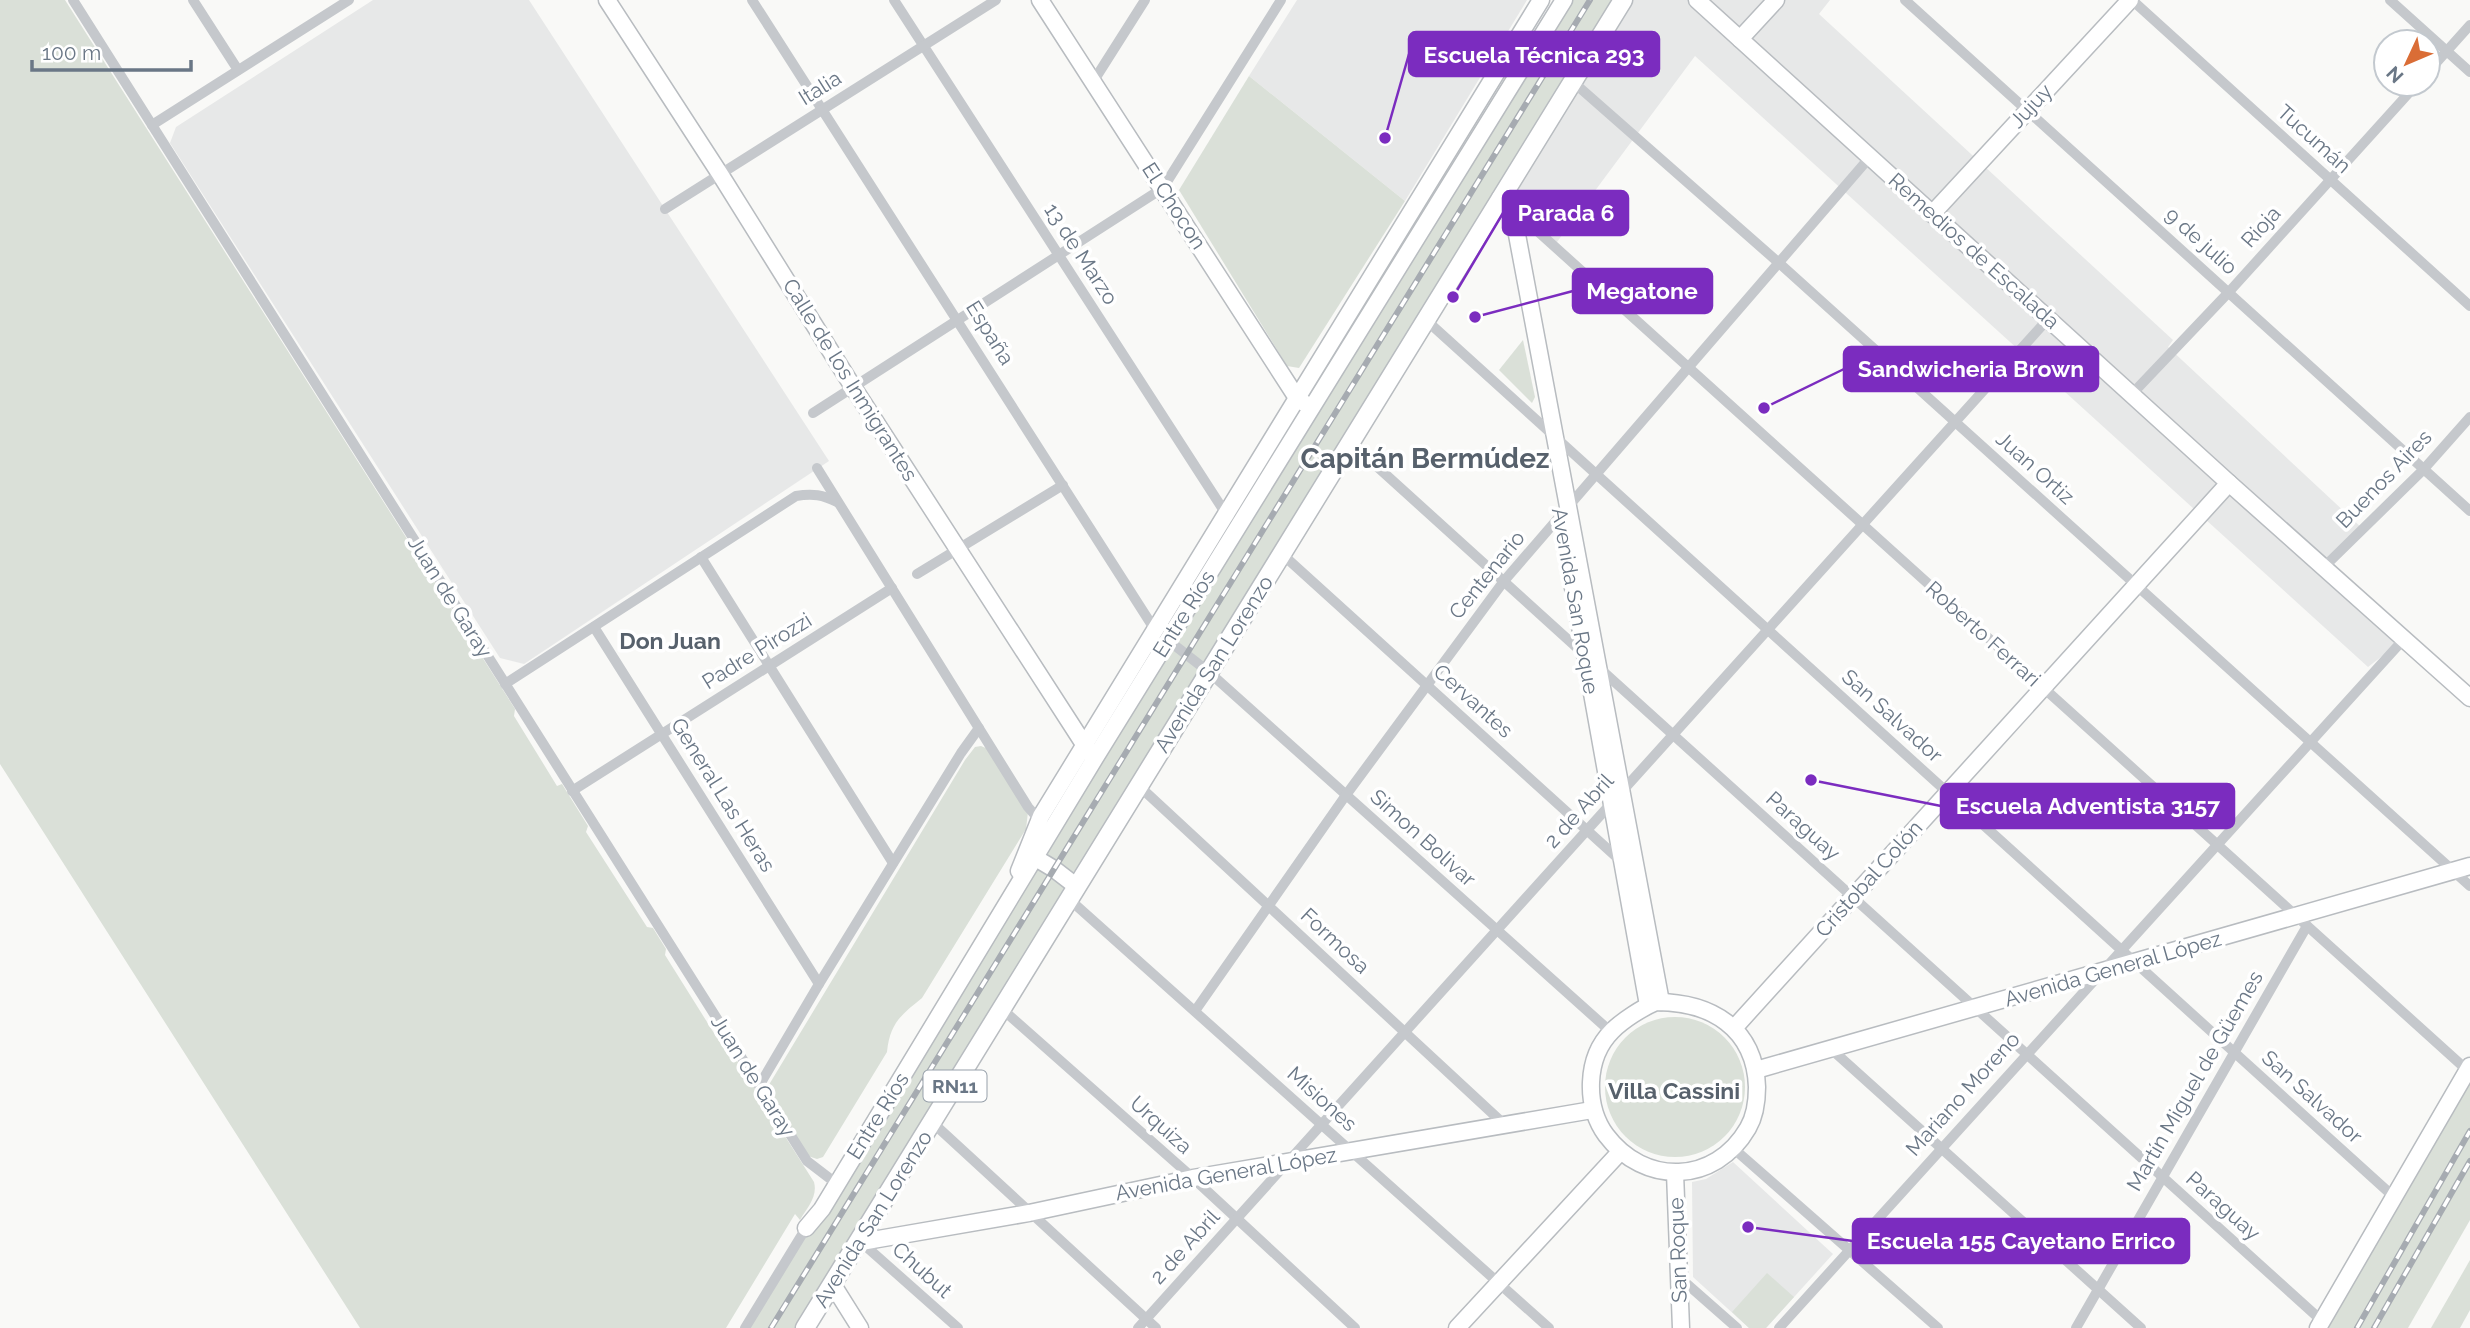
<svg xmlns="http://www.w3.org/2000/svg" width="2470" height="1328" viewBox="0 0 2470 1328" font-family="Raleway,sans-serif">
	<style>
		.built { fill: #e7e8e8 }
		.green { fill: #dae0d8 }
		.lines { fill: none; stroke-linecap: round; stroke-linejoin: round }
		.secondary-casing { stroke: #b8bcc0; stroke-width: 19 }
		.primary-casing { stroke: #b8bcc0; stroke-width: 21 }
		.street { stroke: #c5c8cc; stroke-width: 10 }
		.secondary { stroke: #fff; stroke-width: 16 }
		.primary { stroke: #fff; stroke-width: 18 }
		.rail-casing { stroke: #a6abb1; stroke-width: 6 }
		.rail { stroke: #fff; stroke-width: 3.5; stroke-dasharray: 10; stroke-linecap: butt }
		.labels { text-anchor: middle; stroke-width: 7; stroke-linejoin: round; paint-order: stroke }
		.shield { fill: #fff; stroke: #97a0aa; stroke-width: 2 }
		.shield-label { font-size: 19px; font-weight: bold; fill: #6a7786 }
		.street-label { font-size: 21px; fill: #6a7786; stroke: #fff }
		.neighbourhood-label { font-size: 23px; font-weight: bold; fill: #57616c; stroke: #fff }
		.district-label { font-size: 28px; font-weight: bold; fill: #57616c; stroke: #fff }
		.leader { fill: none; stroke: #7b2cbf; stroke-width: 2.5 }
		.callout-dot { fill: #7b2cbf; stroke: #fff; stroke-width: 2.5 }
		.callout { fill: #7b2cbf; stroke: #7b2cbf; stroke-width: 2.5 }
		.callout-label { font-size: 23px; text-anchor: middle; font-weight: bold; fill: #fff }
	</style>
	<rect width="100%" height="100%" fill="#f9f9f7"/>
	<g class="built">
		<path d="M373 0H529L829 461 524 664 500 658 170 143 176 127Z"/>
		<path d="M1297 0H1527L1405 201 1249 76Z"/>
		<path d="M1621 0H1830L1819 14 2173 340 2168 347 2363 529 2324 567 2404 639 2368 667 1695 56 1554 246 1500 198Z"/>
		<path d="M1733 1162 1833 1254 1766 1328H1749L1693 1277 1692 1182 1706 1179Z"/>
	</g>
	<g class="green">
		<path d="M0 0H65L515 709 514 716 557 786 562 784 588 826 586 832 647 927 653 928 666 949 665 955 729 1057 736 1059 814 1182C818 1197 807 1208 800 1220L795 1214 726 1328H360L0 764Z"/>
		<path d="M1564 0H1623L805 1328H745Z"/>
		<path d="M1249 76 1405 201 1299 368 1287 366 1179 190Z"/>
		<path d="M1523 340 1535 397 1532 403 1499 370Z"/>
		<path d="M981 746 988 749 1028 812 1026 829 922 998C901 1015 890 1023 887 1052L823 1157 817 1159 808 1156 767 1088 965 760 975 747Z"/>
		<circle cx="1675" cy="1087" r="70"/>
		<path d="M2470 1066V1220L2408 1328H2318Z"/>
		<path d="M2470 1260V1310L2460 1328H2431Z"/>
		<path d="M1767 1273 1794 1297 1766 1328H1749L1732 1312Z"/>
	</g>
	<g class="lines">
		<g class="secondary-casing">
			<g id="secondary">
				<path d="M607 0 720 174 853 387 1089 752"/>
				<path d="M1040 0 1297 398 1304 403"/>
				<path d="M1697 0 2229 483 2470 698"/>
				<path d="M1740 39 1776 0"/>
				<path d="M1500 198 1512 208 1661 1002"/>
				<path d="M1932 214 2130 0"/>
				<path d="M1572 582 1648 1005"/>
				<path d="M1029 854 1054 869 1076 886"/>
				<path d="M1019 871 1041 816 1541 0"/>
				<path d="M1656 1002C1711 1002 1755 1028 1757 1087 1757 1100 1755 1116 1748 1128 1715 1185 1644 1186 1606 1135 1585 1106 1585 1058 1612 1031 1623 1020 1642 1008 1656 1002Z"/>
				<path d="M1735 1027 2229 483"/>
				<path d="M1756 1070 2470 866"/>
				<path d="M1675 1173 1681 1328"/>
				<path d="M806 1228 822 1209 1095 758 1564 0"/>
				<path d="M861 1242 1029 1213 1193 1178 1592 1110"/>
				<path d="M833 1285 860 1328"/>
				<path d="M1457 1328 1620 1152"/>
				<path d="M2318 1328 2470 1066"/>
			</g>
		</g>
		<g class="primary-casing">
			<path id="primary" d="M805 1328 1623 0"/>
		</g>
		<g class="street">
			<path d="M73 0 807 1161 837 1184"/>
			<path d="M193 0 238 70"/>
			<path d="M752 0 1155 630 1210 673 1611 1032"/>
			<path d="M894 0 1226 514 1229 516"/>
			<path d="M1905 0 2470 511"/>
			<path d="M2132 0 2470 306"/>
			<path d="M2390 0 2470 72"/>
			<path d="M2428 72 2470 25"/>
			<path d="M1572 81 1779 263 2470 886"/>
			<path d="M1093 82 1145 0"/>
			<path d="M152 125 349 0"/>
			<path d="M665 209 996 0"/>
			<path d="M1513 209 2467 1070"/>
			<path d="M1426 320 2394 1197"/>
			<path d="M2131 395 2228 293 2417 84"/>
			<path d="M813 413 1163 188 1281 0"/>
			<path d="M1351 443 1585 655"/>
			<path d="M817 468 1028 807 1042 823"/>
			<path d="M1282 554 1622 862"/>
			<path d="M701 557 893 863"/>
			<path d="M2324 567 2423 470 2470 417"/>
			<path d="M917 574 1063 485"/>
			<path d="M594 627 819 984"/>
			<path d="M1597 666 2322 1321"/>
			<path d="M505 684 796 496C813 493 823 495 837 502"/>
			<path d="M1138 785 1506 1126"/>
			<path d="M572 791 892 588"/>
			<path d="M1069 899 1549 1328"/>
			<path d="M1002 1009 1193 1178 1355 1328"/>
			<path d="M1195 1011 1346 795 1504 581 1870 157"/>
			<path d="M1830 1048 2141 1328"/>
			<path d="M759 1086 819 984 961 753 979 728"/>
			<path d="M933 1123 1156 1328"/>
			<path d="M1733 1148 1938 1328"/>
			<path d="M861 1242 958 1328"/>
			<path d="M1679 1277 1737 1328"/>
			<path d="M745 1328 806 1228"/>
			<path d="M1138 1328 2048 319"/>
			<path d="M1779 1328 2404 639"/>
			<path d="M2076 1328 2307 926"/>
		</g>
		<use href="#secondary" class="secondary"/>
		<use href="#primary" class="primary"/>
		<g class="rail-casing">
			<g id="rail">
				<path d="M771 1328 1590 0"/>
				<path d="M2357 1328 2470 1131"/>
				<path d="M2374 1328 2470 1161"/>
			</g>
		</g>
		<use href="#rail" class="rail"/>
	</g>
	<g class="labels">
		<rect class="shield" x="923.5" y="1070.5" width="63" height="31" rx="5"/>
		<g class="shield-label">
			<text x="955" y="1093">RN11</text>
		</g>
		<g class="street-label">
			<text transform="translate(820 88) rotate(-32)" y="7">Italia</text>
			<text transform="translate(2031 106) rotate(-47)" y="7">Jujuy</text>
			<text transform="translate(2314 139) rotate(42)" y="7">Tucumán</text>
			<text transform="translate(1174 206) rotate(57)" y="7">El Chocon</text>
			<text transform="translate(2261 227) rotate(-48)" y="7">Rioja</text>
			<text transform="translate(2201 241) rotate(42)" y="7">9 de julio</text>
			<text transform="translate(1974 251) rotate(42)" y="7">Remedios de Escalada</text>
			<text transform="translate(1081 254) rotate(57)" y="7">13 de Marzo</text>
			<text transform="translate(990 333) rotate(58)" y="7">España</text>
			<text transform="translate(850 380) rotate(58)" y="7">Calle de los Inmigrantes</text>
			<text transform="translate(2035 468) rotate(42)" y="7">Juan Ortiz</text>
			<text transform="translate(2384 479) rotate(-46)" y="7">Buenos Aires</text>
			<text transform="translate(1487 575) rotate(-51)" y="7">Centenario</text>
			<text transform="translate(450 597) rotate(58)" y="7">Juan de Garay</text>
			<text transform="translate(1575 601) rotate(80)" y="7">Avenida San Roque</text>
			<text transform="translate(1184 614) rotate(-58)" y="7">Entre Ríos</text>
			<text transform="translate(1983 634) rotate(42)" y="7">Roberto Ferrari</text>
			<text transform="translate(757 651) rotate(-32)" y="7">Padre Pirozzi</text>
			<text transform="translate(1214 664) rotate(-58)" y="7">Avenida San Lorenzo</text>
			<text transform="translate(1473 701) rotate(42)" y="7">Cervantes</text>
			<text transform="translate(1892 716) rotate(42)" y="7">San Salvador</text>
			<text transform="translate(723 795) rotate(58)" y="7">General Las Heras</text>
			<text transform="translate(1579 811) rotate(-48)" y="7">2 de Abril</text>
			<text transform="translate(1803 826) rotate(42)" y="7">Paraguay</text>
			<text transform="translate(1423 838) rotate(42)" y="7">Simon Bolivar</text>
			<text transform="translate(1869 879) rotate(-48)" y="7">Cristobal Colón</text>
			<text transform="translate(1335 941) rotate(43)" y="7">Formosa</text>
			<text transform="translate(2113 969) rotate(-16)" y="7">Avenida General López</text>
			<text transform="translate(753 1076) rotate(58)" y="7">Juan de Garay</text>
			<text transform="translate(2195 1081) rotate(-60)" y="7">Martín Miguel de Güemes</text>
			<text transform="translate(1963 1094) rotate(-48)" y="7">Mariano Moreno</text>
			<text transform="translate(2312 1097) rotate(42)" y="7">San Salvador</text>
			<text transform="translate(1322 1099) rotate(42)" y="7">Misiones</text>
			<text transform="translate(878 1116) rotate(-58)" y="7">Entre Ríos</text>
			<text transform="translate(1161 1125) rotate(42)" y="7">Urquiza</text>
			<text transform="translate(1226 1174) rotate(-10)" y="7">Avenida General López</text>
			<text transform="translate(2223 1206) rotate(42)" y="7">Paraguay</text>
			<text transform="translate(873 1219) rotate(-58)" y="7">Avenida San Lorenzo</text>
			<text transform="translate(1185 1247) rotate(-48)" y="7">2 de Abril</text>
			<text transform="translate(1678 1250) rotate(-92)" y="7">San Roque</text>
			<text transform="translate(922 1270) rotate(42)" y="7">Chubut</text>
		</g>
		<g class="neighbourhood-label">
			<text x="670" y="649">Don Juan</text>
			<text x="1674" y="1099">Villa Cassini</text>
		</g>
		<g class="district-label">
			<text x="1425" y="468">Capitán Bermúdez</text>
		</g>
	</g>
	<path class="leader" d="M1385 138L1409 54M1453 297L1503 213M1475 317L1573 291M1764 408L1844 369M1811 780L1941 806M1748 1227L1853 1241"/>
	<g class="callout-dot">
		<circle cx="1385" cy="138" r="7"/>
		<circle cx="1453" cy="297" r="7"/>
		<circle cx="1475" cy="317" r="7"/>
		<circle cx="1764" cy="408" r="7"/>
		<circle cx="1811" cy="780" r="7"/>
		<circle cx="1748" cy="1227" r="7"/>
	</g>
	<g class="callout">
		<rect x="1409" y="32" width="250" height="44" rx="7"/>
		<rect x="1503" y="191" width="125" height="44" rx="7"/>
		<rect x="1573" y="269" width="139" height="44" rx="7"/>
		<rect x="1844" y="347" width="254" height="44" rx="7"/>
		<rect x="1941" y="784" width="293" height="44" rx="7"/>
		<rect x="1853" y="1219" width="336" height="44" rx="7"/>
	</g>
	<g class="callout-label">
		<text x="1534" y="63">Escuela Técnica 293</text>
		<text x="1566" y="221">Parada 6</text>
		<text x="1642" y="299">Megatone</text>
		<text x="1971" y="377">Sandwicheria Brown</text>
		<text x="2088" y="814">Escuela Adventista 3157</text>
		<text x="2021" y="1249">Escuela 155 Cayetano Errico</text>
	</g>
	<g transform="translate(2407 63) rotate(226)"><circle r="33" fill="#ffffff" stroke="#c3c9cf" stroke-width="2"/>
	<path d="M0-5L12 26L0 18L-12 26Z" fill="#da6d36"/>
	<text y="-10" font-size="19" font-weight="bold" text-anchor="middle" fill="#6a7786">N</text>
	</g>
	<path d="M32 60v10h159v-10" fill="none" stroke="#6a7786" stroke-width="3.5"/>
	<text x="42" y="60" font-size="21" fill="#6a7786" stroke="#ffffff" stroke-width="5" paint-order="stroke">100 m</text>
</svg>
